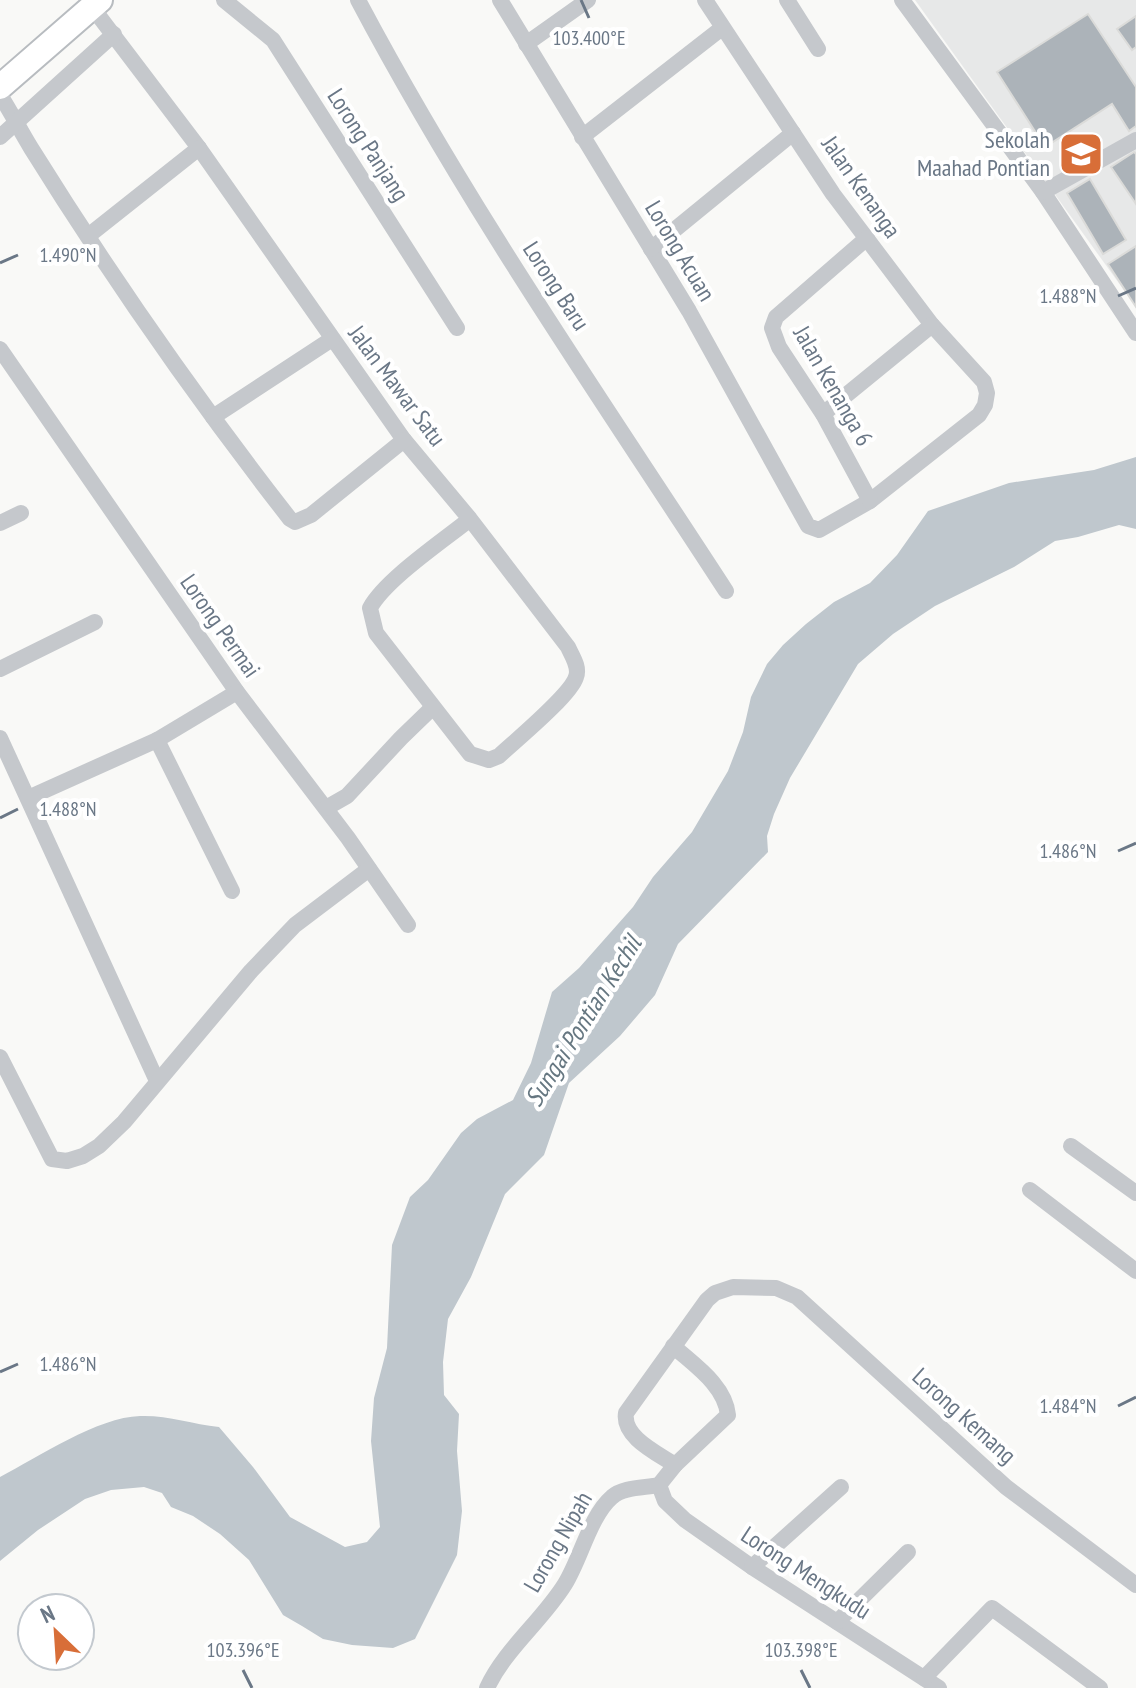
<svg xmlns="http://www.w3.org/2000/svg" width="1136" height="1688" viewBox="0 0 1136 1688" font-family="'PT Sans Narrow',sans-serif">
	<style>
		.built { fill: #e7e8e8 }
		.water { fill: #bfc7cd }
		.building { fill: #acb3b9; stroke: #dbdbd9; stroke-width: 2 }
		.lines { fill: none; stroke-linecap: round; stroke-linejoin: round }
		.secondary-casing { stroke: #b8bcc0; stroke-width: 28 }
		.street { stroke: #c5c8cc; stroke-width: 16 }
		.secondary { stroke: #fff; stroke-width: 24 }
		.ticks { fill: none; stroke: #6a7786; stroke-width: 3 }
		.labels { text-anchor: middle; stroke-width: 8; stroke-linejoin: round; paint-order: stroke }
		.poi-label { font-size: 24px; fill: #6a7786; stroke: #fff; text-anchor: end }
		.street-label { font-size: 24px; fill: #6a7786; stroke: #fff }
		.water-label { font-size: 26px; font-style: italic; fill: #667781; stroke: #fff }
		.ticks-label { font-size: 20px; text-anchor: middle; fill: #6a7786; stroke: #fff; stroke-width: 8; stroke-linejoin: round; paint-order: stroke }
	</style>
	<rect width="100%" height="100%" fill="#f9f9f7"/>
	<path class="built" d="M915 0H1136V307Z"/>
	<path class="water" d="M1136 457V529L1119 525 1078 537 1055 541 1014 567 935 606 893 634 858 664 790 778 774 814 767 836 768 852 678 944 655 995 620 1036 569 1083 544 1155 505 1194 471 1277 448 1319 443 1362 444 1395 459 1414 457 1451 462 1511 457 1555 415 1639 393 1648 352 1645 323 1639 302 1626 283 1615 249 1560 220 1534 193 1516 171 1507 162 1493 144 1487 111 1490 85 1499 38 1530 0 1561V1477C38 1457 98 1417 140 1416 167 1415 192 1424 219 1427L253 1467 290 1517 345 1547 367 1542 380 1527 371 1441 374 1398 387 1348 392 1245 410 1197 428 1180 461 1133 477 1119 513 1100 531 1063 552 992 579 968 633 907 653 877 692 832 728 771 743 732 751 697 767 664 783 645 806 624 834 602 870 583 897 555 928 511 1009 483 1094 470Z"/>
	<g class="building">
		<path d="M1088 14 1136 87V126L1129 131 1112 104 1045 147 997 72Z"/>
		<path d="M1136 16V47L1132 50 1117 29Z"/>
		<path d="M1134 152 1136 154V204L1111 167Z"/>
		<path d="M1090 179 1126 240 1103 254 1067 193Z"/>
		<path d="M1136 246V307L1108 264Z"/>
	</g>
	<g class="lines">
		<g class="secondary-casing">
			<path id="secondary" d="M0 87 100 0"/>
		</g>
		<g class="street">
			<path d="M224 0 273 40 457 328"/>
			<path d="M358 0C467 206 600 397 726 591"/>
			<path d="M500 0 689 311 808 526 819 530 870 501 979 415 985 405 987 393 984 382 932 325 833 194 705 0"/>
			<path d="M787 0 818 49"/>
			<path d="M902 0 1043 192 1136 333"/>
			<path d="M92 7 199 148 404 440 470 519 568 647C572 656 580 667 576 677 571 695 515 741 499 756L489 760 470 754 376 633 370 608C386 579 443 541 470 519"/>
			<path d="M526 44 588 0"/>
			<path d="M0 95C11 112 20 130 31 148 110 275 198 401 290 519L295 522 311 515 404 440"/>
			<path d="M0 137 114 34"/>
			<path d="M582 137 722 28"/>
			<path d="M1043 192 1136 140"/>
			<path d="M88 236 199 148"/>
			<path d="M867 238 776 317 772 328 779 347 823 414 870 501"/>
			<path d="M651 249 793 133"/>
			<path d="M0 349 237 692 348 838 408 925"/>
			<path d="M823 414 932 325"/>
			<path d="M213 417 332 339"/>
			<path d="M0 523 21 513"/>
			<path d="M0 669 95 622"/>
			<path d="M0 738 157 1081"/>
			<path d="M157 740 232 891"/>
			<path d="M28 798 157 740 237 692"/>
			<path d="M326 808 347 796 401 738 432 708"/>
			<path d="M0 1057 52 1159 67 1161 83 1156 99 1146 124 1122 251 971 295 925 369 869"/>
			<path d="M1071 1146 1136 1193"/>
			<path d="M1030 1190 1136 1271"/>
			<path d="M675 1465C657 1453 622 1437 626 1413L707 1300 715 1293 733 1287 776 1288 797 1297 1006 1487 1136 1585"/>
			<path d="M659 1485 665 1501 685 1520 752 1567 939 1688"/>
			<path d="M659 1485 675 1465 728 1415C725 1385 694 1365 673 1346"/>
			<path d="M752 1567 841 1487"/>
			<path d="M837 1622 908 1552"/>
			<path d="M924 1678 992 1608 1100 1688"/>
			<path d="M487 1688C505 1649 542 1621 565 1584 581 1558 590 1516 612 1497 623 1487 644 1488 659 1485"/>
		</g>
		<use href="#secondary" class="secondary"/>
	</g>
	<path class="ticks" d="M581 0 589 18M0 263 18 255M1118 296 1136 288M0 818 18 809M1118 851 1136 843M0 1372 18 1364M1118 1406 1136 1397M243 1670 252 1688M801 1670 810 1688"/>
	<defs>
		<g id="school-square" transform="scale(2.3)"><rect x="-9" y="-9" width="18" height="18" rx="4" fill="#d86e38" stroke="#fff"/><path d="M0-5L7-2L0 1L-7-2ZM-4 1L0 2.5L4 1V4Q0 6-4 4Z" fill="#fff"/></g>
	</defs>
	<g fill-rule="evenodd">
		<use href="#school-square" x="1081" y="154"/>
	</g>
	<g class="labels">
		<g class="poi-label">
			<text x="1050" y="148">Sekolah<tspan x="1050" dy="28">Maahad Pontian</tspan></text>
		</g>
		<g class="street-label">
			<text transform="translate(368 145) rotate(57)" y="8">Lorong Panjang</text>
			<text transform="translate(861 187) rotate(55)" y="8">Jalan Kenanga</text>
			<text transform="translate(680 251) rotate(59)" y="8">Lorong Acuan</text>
			<text transform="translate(556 286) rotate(57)" y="8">Lorong Baru</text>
			<text transform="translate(397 386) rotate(53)" y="8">Jalan Mawar Satu</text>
			<text transform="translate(833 386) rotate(60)" y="8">Jalan Kenanga 6</text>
			<text transform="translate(220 626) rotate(55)" y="8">Lorong Permai</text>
			<text transform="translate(964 1416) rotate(42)" y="8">Lorong Kemang</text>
			<text transform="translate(558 1542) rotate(-60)" y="8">Lorong Nipah</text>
			<text transform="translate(806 1573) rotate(33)" y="8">Lorong Mengkudu</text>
		</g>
		<g class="water-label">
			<text transform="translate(583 1021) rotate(-58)" y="9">Sungai Pontian Kechil</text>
		</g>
	</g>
	<g class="ticks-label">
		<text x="589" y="45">103.400°E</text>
		<text x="68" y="262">1.490°N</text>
		<text x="1068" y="303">1.488°N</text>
		<text x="68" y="816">1.488°N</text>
		<text x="1068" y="858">1.486°N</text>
		<text x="68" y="1371">1.486°N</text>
		<text x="1068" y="1413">1.484°N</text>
		<text x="243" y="1657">103.396°E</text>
		<text x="801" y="1657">103.398°E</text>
	</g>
	<g transform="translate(56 1632) rotate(335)"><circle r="38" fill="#ffffff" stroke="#c3c9cf" stroke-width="2"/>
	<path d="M0-6L14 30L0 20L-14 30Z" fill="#d86e38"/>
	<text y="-12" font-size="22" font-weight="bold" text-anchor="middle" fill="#6a7786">N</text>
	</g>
</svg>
